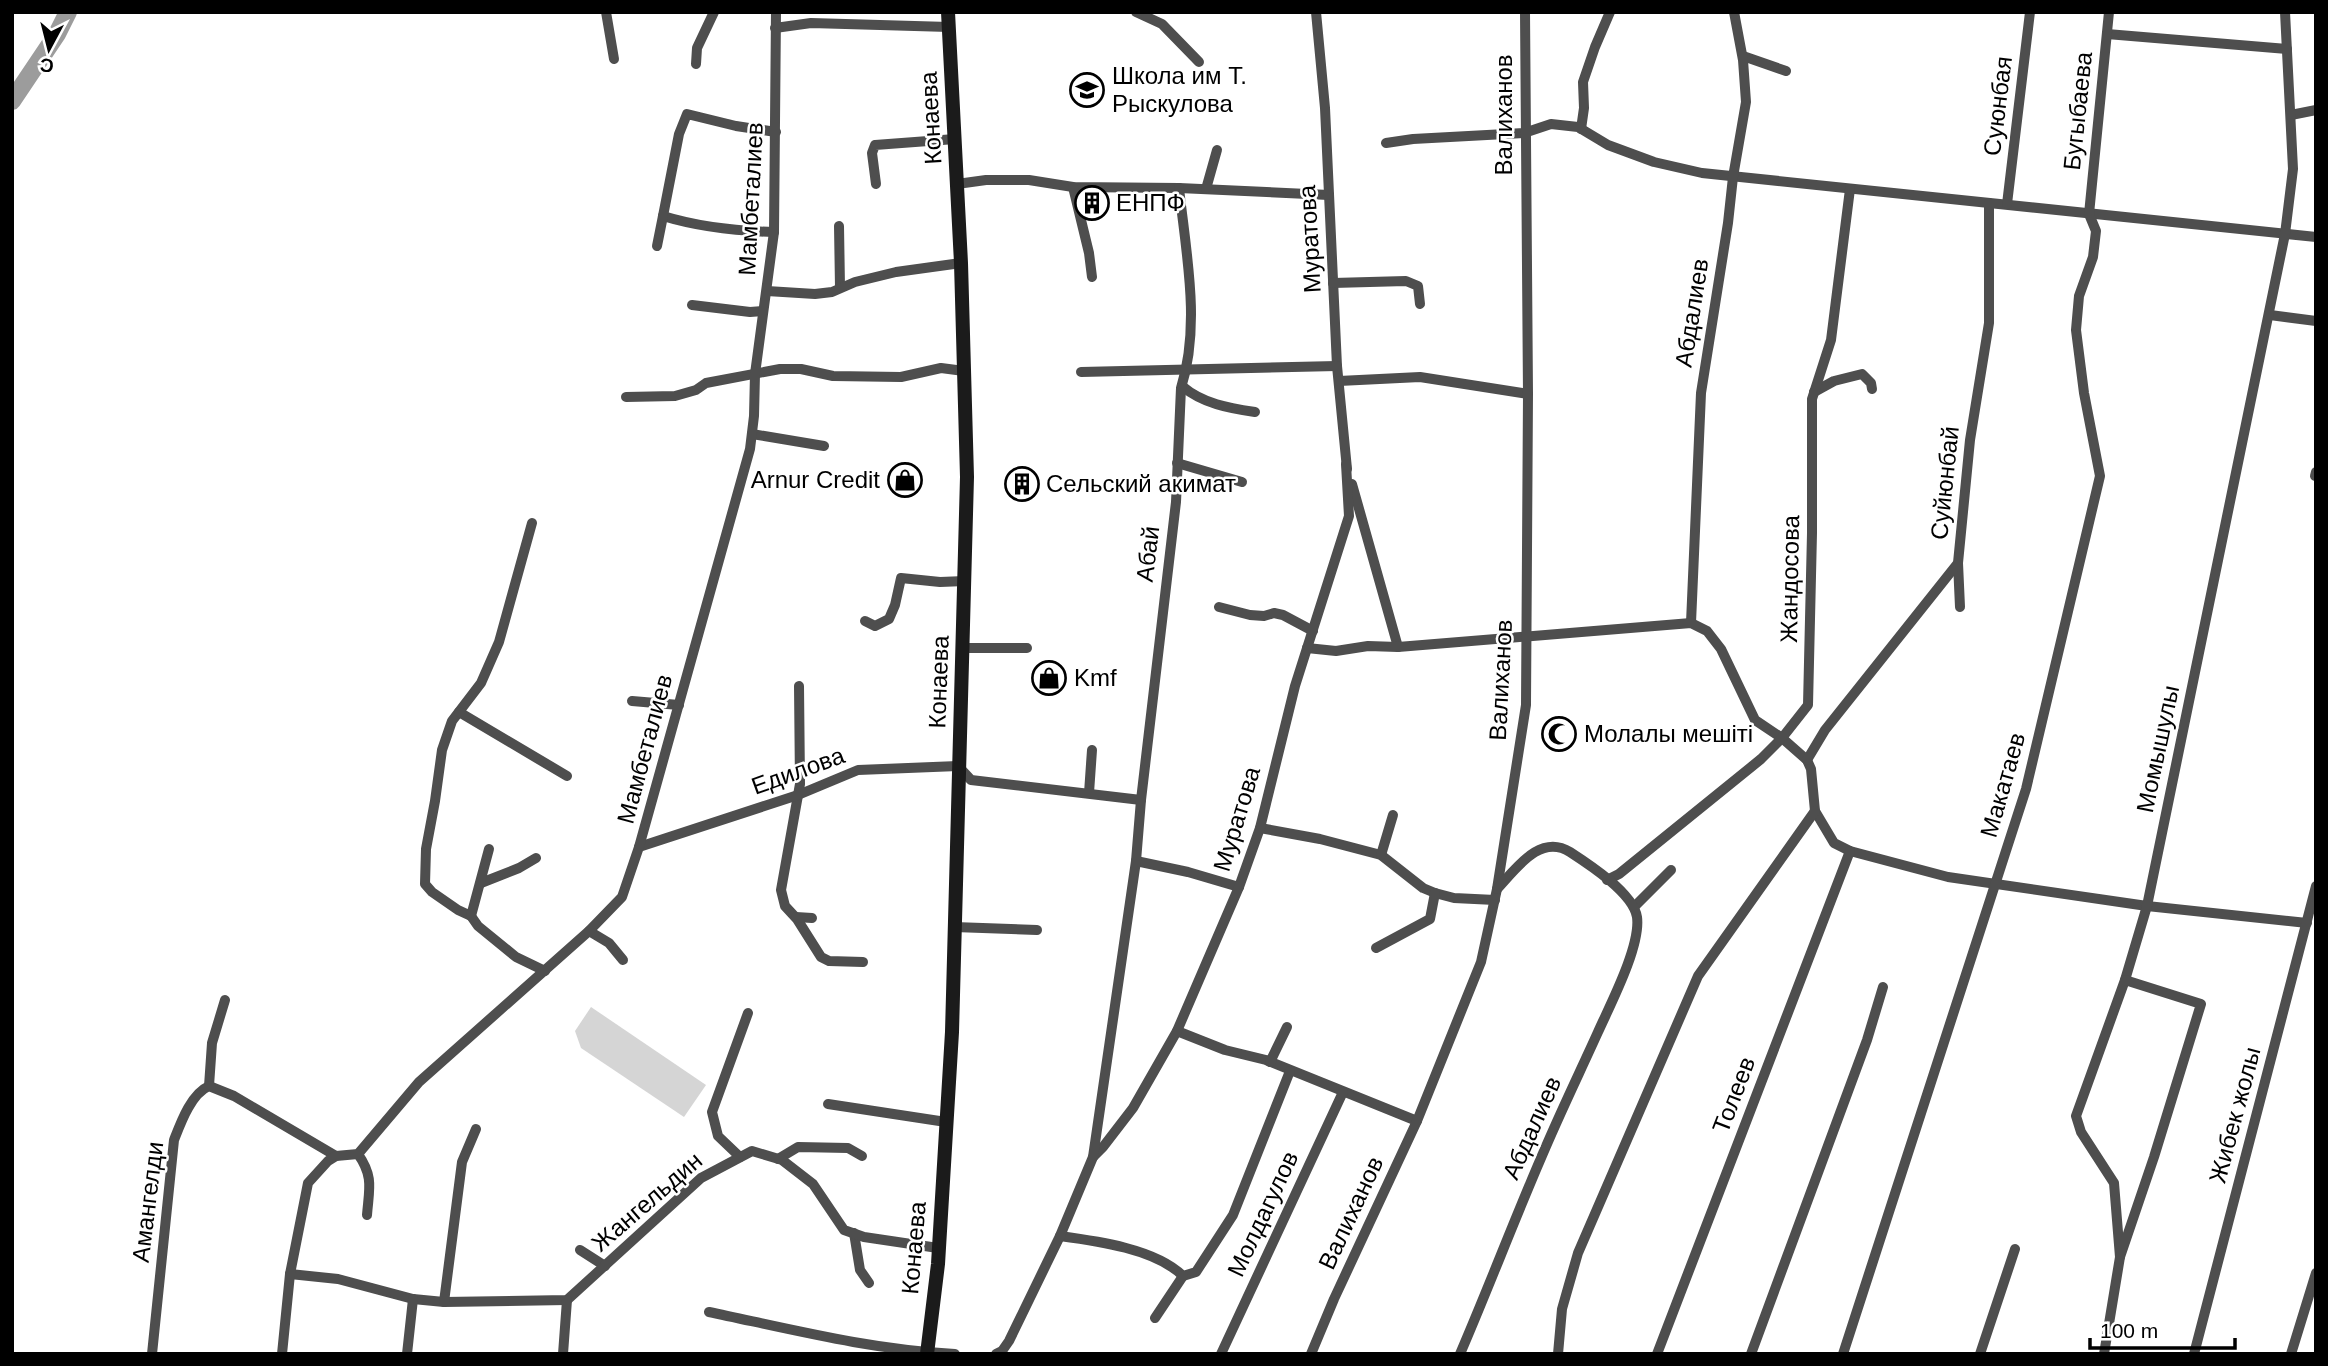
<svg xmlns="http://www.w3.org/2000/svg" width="2328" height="1366" viewBox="0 0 2328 1366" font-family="Arial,sans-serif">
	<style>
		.garden { fill: #d5d5d5 }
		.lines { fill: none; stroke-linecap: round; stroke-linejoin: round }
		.river { stroke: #9c9c9c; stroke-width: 18 }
		.minor { stroke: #4e4e4e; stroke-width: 10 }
		.secondary { stroke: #1b1b1b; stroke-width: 14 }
		.labels { text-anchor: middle; stroke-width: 5; stroke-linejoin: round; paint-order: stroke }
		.poi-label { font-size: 24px; fill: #000; stroke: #fff; text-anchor: start }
		.street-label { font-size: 24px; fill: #000; stroke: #fff }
	</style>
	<rect width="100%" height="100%" fill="#fff"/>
	<path class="garden" d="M591 1007 706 1085 684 1117 581 1048 575 1031Z"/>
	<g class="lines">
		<path class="river" d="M12 101 57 34 68 12"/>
		<g class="minor">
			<path d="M606 12 614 59"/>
			<path d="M1136 12 1162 24 1199 62"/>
			<path d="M1316 12 1325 108 1337 366 1347 469"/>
			<path d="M775 28 811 23 949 27"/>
			<path d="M2107 34 2287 49"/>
			<path d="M1743 56 1786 71"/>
			<path d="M696 64 697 48 714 12"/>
			<path d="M2291 115 2316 110"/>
			<path d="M1581 129 1584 108 1583 82 1595 47 1610 12"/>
			<path d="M1386 143 1413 139 1524 133 1551 124 1578 127 1608 145 1654 162 1702 173 2316 237"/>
			<path d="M876 184 872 153 875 145 955 139"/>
			<path d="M957 184 986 180H1029L1073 187 1179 188 1329 195"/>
			<path d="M1073 187 1089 253 1092 277"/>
			<path d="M1206 189 1217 150"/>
			<path d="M2007 204 2030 12"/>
			<path d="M839 226 840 287"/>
			<path d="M774 232C736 231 699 227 663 216L679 134 687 114 736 126 776 132"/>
			<path d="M657 246 663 216"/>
			<path d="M1333 283 1406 281 1418 286 1420 304"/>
			<path d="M767 291 815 294 832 292 855 282 896 272 961 263"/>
			<path d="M692 305 750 312 763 311"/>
			<path d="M2270 315 2316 321"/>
			<path d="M1081 372 1337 366"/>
			<path d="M1339 381 1420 377 1528 394"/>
			<path d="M1182 386C1203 404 1229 408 1255 412"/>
			<path d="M1814 392 1834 381 1862 374 1871 383 1872 389"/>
			<path d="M626 397 675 396 696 390 706 383 780 369H801L833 376 901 377 941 368 964 371"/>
			<path d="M752 434 824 446"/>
			<path d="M1177 463 1242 482"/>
			<path d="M2315 476 2316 472"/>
			<path d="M1352 484 1398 647"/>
			<path d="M532 523 499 642 481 683 452 721 442 750 435 801 426 849 425 884 432 892 458 910 471 916 478 926 516 957 545 971"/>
			<path d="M1958 563 1960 607"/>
			<path d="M1219 607 1250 615 1264 616 1274 613 1283 615 1313 631"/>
			<path d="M865 621 875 626 889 619 895 605 901 578 940 582 965 581"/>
			<path d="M1691 623 1701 393 1728 223 1733 177 1746 102 1743 60 1734 12"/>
			<path d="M963 648H1027"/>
			<path d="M1307 648 1336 651 1368 646 1398 647 1691 623 1707 631 1721 649 1755 720 1782 738 1807 760 1811 769 1815 811 1834 843 1850 851 1948 877 2147 906 2307 923"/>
			<path d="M799 686 800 784 781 890 785 906 797 919 821 957 829 961 863 962"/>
			<path d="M632 701 679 705"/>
			<path d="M459 712 567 776"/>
			<path d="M1807 760 1825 730 1958 563 1970 440 1989 323V203"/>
			<path d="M1089 793 1092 750"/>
			<path d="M1260 828 1320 839 1381 855 1423 888 1435 893 1454 898 1495 900"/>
			<path d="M639 847 798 795 858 770 958 766 971 780 1141 800"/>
			<path d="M1381 855 1393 815"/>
			<path d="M1136 861 1188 872 1239 887"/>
			<path d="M1607 880 1619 874 1761 759 1782 738 1808 705 1812 533V399L1831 340 1850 189"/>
			<path d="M481 883 519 868 536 858"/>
			<path d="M1634 907 1671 870"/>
			<path d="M471 916 489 849"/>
			<path d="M796 917 812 918"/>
			<path d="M954 927 1037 930"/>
			<path d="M589 931 609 943 623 960"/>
			<path d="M1376 948 1430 919 1435 893"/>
			<path d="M1177 1031 1225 1050 1266 1060 1417 1121"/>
			<path d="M1270 1062 1287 1027"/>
			<path d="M209 1086 212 1043 225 1000"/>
			<path d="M828 1104 946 1122"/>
			<path d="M358 1154C374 1177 369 1189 367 1215"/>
			<path d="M740 1157 718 1136 712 1112 748 1013"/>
			<path d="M1093 1157 1103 1147 1133 1108 1177 1031 1239 887 1260 828 1295 686 1349 516 1346 464"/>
			<path d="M778 1159 798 1147 848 1148 862 1156"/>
			<path d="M854 1233 860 1270 869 1283"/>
			<path d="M1060 1236C1097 1241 1156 1249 1183 1276L1196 1272 1233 1215 1290 1071"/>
			<path d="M580 1250 605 1266"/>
			<path d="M2120 1257 2114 1183 2081 1132 2076 1116 2125 980 2147 906 2285 234 2293 169 2285 12"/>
			<path d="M290 1274 338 1279 413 1299 444 1302 567 1300 701 1178 752 1151 782 1160 813 1184 844 1230 864 1237 938 1248"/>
			<path d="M444 1302 462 1162 476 1129"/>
			<path d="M709 1312C790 1329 872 1350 955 1354"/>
			<path d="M1155 1318 1183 1276"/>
			<path d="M152 1354 174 1140C181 1122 191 1094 209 1086L234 1096 336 1156"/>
			<path d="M282 1354 290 1274 308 1183 328 1161 336 1156 358 1154 419 1082 589 931 622 897 639 847 750 449 754 416 755 374 774 232 776 12"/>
			<path d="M407 1354 413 1299"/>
			<path d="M563 1354 567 1300"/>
			<path d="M996 1354 1002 1351 1009 1341 1060 1236 1093 1157 1136 861 1141 800 1176 502 1181 388C1201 325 1186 253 1179 188"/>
			<path d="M1221 1354 1343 1092"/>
			<path d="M1311 1354 1334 1299 1417 1121 1481 962 1497 889 1526 705 1528 394 1525 12"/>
			<path d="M1460 1354C1488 1289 1513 1223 1541 1158 1559 1115 1579 1074 1598 1032 1610 1005 1641 946 1637 917 1633 893 1590 865 1570 852 1540 833 1516 869 1497 889"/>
			<path d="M1558 1354 1562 1309 1578 1253 1698 976 1815 811"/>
			<path d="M1657 1354 1850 851"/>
			<path d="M1751 1354 1867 1040 1883 987"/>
			<path d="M1843 1354 2026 789 2100 476 2084 393 2076 330 2079 296 2093 257 2096 231 2089 214 2109 12"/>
			<path d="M1980 1354 2015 1249"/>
			<path d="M2104 1354 2120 1257 2154 1157 2201 1004 2125 980"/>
			<path d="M2194 1354 2316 886"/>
			<path d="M2291 1354 2316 1273"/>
		</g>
		<path class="secondary" d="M927 1354 938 1264 952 1032 967 477 961 263 948 12"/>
	</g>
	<defs>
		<g id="school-ring" transform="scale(1.75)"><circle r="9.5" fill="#fff" stroke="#000" stroke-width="1.5"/><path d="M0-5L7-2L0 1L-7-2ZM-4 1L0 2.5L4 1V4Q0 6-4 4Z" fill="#000"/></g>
		<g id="building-ring" transform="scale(1.75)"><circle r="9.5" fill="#fff" stroke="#000" stroke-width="1.5"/><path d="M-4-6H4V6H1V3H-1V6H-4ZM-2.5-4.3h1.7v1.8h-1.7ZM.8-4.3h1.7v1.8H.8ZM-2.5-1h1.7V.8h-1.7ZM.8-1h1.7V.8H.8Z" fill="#000"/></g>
		<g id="shop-ring" transform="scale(1.75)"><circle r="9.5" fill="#fff" stroke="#000" stroke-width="1.5"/><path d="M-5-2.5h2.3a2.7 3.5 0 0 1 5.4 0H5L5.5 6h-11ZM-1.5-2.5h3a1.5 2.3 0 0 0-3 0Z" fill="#000"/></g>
		<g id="mosque-ring" transform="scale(1.75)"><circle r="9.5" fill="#fff" stroke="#000" stroke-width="1.5"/><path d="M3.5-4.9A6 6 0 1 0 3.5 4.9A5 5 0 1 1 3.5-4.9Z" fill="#000"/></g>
	</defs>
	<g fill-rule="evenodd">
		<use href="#school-ring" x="1087" y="90"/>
		<use href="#building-ring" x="1092" y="203"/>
		<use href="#shop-ring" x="905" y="480"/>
		<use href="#building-ring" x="1022" y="484"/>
		<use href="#shop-ring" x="1049" y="678"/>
		<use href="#mosque-ring" x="1559" y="734"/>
	</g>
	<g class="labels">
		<g class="poi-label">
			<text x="1112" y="84">Школа им Т.<tspan x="1112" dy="28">Рыскулова</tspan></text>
			<text x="1116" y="211">ЕНПФ</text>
			<text x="880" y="488" text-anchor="end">Arnur Credit</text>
			<text x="1046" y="492">Сельский акимат</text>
			<text x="1074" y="686">Kmf</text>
			<text x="1584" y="742">Молалы мешіті</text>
		</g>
		<g class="street-label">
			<text transform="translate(1998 106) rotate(-83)" y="8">Суюнбая</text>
			<text transform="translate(2078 111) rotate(-84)" y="8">Бугыбаева</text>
			<text transform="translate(1504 115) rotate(-90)" y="8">Валиханов</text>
			<text transform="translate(931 118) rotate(-93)" y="8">Конаева</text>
			<text transform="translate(751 199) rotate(-87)" y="8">Мамбеталиев</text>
			<text transform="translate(1310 239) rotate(-93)" y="8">Муратова</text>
			<text transform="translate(1692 313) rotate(-81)" y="8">Абдалиев</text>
			<text transform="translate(1945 483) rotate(-84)" y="8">Суйюнбай</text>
			<text transform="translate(1148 554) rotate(-83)" y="8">Абай</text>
			<text transform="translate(1790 579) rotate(-89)" y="8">Жандосова</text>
			<text transform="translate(1501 680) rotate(-87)" y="8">Валиханов</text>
			<text transform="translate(939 682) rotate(-88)" y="8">Конаева</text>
			<text transform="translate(645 749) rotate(-75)" y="8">Мамбеталиев</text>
			<text transform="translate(2158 749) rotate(-78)" y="8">Момышулы</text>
			<text transform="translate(798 771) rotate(-20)" y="8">Едилова</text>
			<text transform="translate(2003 785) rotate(-74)" y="8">Макатаев</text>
			<text transform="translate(1237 819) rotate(-73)" y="8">Муратова</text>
			<text transform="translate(1734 1095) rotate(-69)" y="8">Толеев</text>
			<text transform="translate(2235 1115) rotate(-75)" y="8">Жибек жолы</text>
			<text transform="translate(1532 1128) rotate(-66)" y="8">Абдалиев</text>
			<text transform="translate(148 1202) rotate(-83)" y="8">Амангелди</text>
			<text transform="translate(647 1202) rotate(-41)" y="8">Жангельдин</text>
			<text transform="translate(1351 1213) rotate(-65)" y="8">Валиханов</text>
			<text transform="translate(1263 1214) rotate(-65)" y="8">Молдагулов</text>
			<text transform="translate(914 1248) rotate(-85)" y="8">Конаева</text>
		</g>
	</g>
	<rect width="2328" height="1366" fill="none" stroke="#000000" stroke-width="28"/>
	<g transform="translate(49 49) rotate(187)" stroke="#ffffff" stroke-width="5" paint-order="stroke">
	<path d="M0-5L12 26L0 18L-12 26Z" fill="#000000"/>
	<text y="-10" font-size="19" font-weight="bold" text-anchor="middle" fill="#000000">С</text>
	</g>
	<path d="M2090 1338v10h145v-10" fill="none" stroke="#000000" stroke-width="3.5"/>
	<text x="2100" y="1338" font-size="21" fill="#000000" stroke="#ffffff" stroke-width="5" paint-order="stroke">100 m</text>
</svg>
